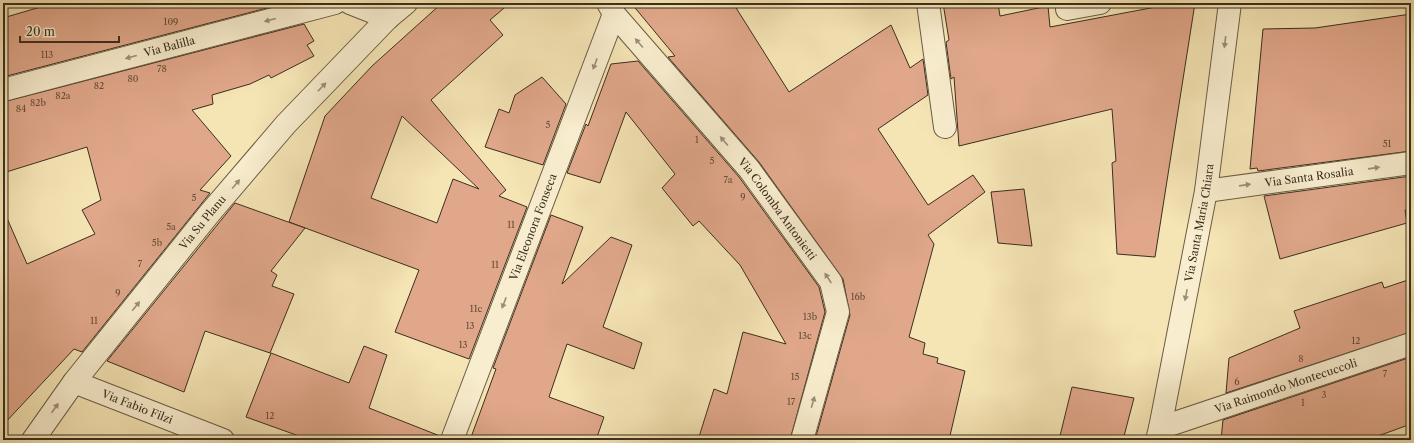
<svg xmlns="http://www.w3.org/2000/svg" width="1414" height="443" viewBox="0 0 1414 443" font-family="'Libre Caslon Text',serif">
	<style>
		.building { fill: #e0a78a; stroke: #3b2f1f; fill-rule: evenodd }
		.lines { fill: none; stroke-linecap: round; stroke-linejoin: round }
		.minor-casing { stroke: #6a5c44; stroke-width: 24 }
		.tertiary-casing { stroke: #6a5c44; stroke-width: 24 }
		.minor { stroke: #f8edce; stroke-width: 22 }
		.tertiary { stroke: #f8edce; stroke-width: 22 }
		.oneway { fill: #9a8e76 }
		.labels { text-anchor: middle; stroke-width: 3; stroke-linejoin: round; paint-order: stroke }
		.number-label { font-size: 9px; fill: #644d3a }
		.street-label { font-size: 11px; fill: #3b2f1f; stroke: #f8edce }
	</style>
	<rect width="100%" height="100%" fill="#f5e4b4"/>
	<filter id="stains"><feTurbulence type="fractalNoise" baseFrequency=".005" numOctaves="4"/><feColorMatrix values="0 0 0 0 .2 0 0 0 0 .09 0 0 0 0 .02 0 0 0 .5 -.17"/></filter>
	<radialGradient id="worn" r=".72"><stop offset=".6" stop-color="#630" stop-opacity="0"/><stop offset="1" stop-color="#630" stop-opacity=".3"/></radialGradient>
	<g class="building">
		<path d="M54 3H286L3 77V18Z"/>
		<path d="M442 3H510L490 20 503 35 431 100 506 190 499 196 527 207 469 359 395 332 419 270 289 222 325 116 372 66ZM402 116 479 189 453 179 437 223 371 198Z"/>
		<path d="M631 3H733L789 92 891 25 910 68 923 59 928 95 878 129 928 205 973 175 985 192 928 235 934 244 909 337 925 343 923 354 938 358 937 363 965 371 949 440H815L850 315 843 279 759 162 668 57 675 56Z"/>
		<path d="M943 3H998L1000 16 1048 6 1050 27 1177 3H1195L1155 257 1117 254 1112 163 1116 161 1112 109 959 146 954 77 951 79 946 42 949 40Z"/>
		<path d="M1411 14V151L1258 171 1257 168 1250 169 1263 29 1315 28Z"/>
		<path d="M304 24 314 41 307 45 314 56 271 78 269 75 250 84 212 95 213 104 192 110 231 156 200 190 210 193 82 352 74 349 3 425V209L27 264 95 234 82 210 101 200 87 147 3 173V102Z"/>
		<path d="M638 61 739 177 819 287 825 312 790 440H698L714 389 727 394 743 332 786 344 740 265 699 221 693 226 662 188 675 174 626 112 600 183 567 173 586 124 588 126 611 64Z"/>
		<path d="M542 77 566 104 543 165 485 147 499 109 509 113 515 95Z"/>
		<path d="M1411 176V209L1405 210 1407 223 1280 259 1264 196Z"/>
		<path d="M1024 189 1032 246 998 243 991 192Z"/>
		<path d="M235 203 305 228 271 271 277 275 272 286 294 294 270 353 205 331 184 392 107 361Z"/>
		<path d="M551 215 583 227 562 284 611 237 632 245 603 327 642 343 634 369 567 344 549 397 604 417 596 440H470L496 369 493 368Z"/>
		<path d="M1411 279V332L1226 393 1229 358 1300 328 1294 311 1382 282 1384 288Z"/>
		<path d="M364 346 387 355 369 408 440 436V440H310L246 417 271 353 349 383Z"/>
		<path d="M1411 357V424L1367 440H1221L1223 420Z"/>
		<path d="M1072 387 1134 398 1123 440H1059Z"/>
	</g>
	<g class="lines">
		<g class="minor-casing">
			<g id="minor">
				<path d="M350 3 388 18"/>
				<path id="s1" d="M608 3 614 14 749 169 831 282 838 312 802 440"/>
				<path d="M928 3 945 127"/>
				<path d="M1067 9 1100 3"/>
				<path id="s2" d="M3 90 335 3"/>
				<path id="s3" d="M1206 191 1411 163"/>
				<path id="s4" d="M74 382 223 440"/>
				<path id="s5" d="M452 440 614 14"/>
				<path id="s6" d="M1157 440 1160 428 1411 344"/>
			</g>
		</g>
		<g class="tertiary-casing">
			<g id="tertiary">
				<path id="s7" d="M33 440 74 382 209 214 286 124 388 18 406 3"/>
				<path id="s8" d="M1165 440 1160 428 1206 191 1230 3"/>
			</g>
		</g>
		<use href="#minor" class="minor"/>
		<use href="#tertiary" class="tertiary"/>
	</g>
	<defs><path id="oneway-solid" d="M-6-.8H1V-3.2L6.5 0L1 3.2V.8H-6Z"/></defs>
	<g class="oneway">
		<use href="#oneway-solid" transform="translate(270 20) rotate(165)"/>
		<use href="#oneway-solid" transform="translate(1225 42) rotate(97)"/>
		<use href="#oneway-solid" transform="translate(639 43) rotate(-131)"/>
		<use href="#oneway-solid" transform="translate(131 57) rotate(165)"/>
		<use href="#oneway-solid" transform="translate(595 64) rotate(111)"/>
		<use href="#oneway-solid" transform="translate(322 87) rotate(-46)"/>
		<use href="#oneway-solid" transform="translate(724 141) rotate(-131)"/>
		<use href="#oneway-solid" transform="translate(1374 168) rotate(-8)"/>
		<use href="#oneway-solid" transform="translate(236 184) rotate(-50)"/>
		<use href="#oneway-solid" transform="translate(1245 185) rotate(-8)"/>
		<use href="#oneway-solid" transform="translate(828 278) rotate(-123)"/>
		<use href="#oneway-solid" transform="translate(1186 295) rotate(101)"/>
		<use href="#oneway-solid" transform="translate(504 303) rotate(111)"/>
		<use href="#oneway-solid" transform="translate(136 306) rotate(-51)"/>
		<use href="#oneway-solid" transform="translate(813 402) rotate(-74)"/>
		<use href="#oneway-solid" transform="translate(55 408) rotate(-55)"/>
	</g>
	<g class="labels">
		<g class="number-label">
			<text x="171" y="25">109</text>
			<text x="47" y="58">113</text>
			<text x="162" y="72">78</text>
			<text x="133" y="82">80</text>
			<text x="99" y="89">82</text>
			<text x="63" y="99">82a</text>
			<text x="38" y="106">82b</text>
			<text x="21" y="112">84</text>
			<text x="548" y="128">5</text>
			<text x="697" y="143">1</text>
			<text x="1387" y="147">51</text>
			<text x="712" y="164">5</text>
			<text x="728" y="183">7a</text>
			<text x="743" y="200">9</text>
			<text x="194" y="201">5</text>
			<text x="511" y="228">11</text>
			<text x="171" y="230">5a</text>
			<text x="157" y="246">5b</text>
			<text x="140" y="267">7</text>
			<text x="495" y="268">11</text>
			<text x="118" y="296">9</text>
			<text x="858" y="300">16b</text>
			<text x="476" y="312">11c</text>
			<text x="810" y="320">13b</text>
			<text x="94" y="324">11</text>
			<text x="470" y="329">13</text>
			<text x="805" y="339">13c</text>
			<text x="1356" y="344">12</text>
			<text x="463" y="348">13</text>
			<text x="1301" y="362">8</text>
			<text x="1385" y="377">7</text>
			<text x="795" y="380">15</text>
			<text x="1237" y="385">6</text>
			<text x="1324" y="398">3</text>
			<text x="791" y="405">17</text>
			<text x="1303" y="406">1</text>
			<text x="270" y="419">12</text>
		</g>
		<g class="street-label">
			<text dy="4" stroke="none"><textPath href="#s2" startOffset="172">Via Balilla</textPath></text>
			<text dy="4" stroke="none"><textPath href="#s3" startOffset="104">Via Santa Rosalia</textPath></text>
			<text dy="4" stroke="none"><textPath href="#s1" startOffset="267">Via Colomba Antonietti</textPath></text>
			<text dy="4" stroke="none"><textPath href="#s7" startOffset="276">Via Su Planu</textPath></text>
			<text dy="4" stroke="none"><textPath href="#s8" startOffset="222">Via Santa Maria Chiara</textPath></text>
			<text dy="4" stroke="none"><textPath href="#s5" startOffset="228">Via Eleonora Fonseca</textPath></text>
			<text dy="4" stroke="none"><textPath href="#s6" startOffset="145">Via Raimondo Montecuccoli</textPath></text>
			<text dy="4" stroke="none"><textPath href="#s4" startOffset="68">Via Fabio Filzi</textPath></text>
		</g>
	</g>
	<rect width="1414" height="443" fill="none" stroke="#f5e4b4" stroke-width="16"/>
	<rect x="4" y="4" width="1406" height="435" fill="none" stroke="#3b2f1f" stroke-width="2"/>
	<rect x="8" y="8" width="1398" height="427" fill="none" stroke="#3b2f1f"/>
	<path d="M20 36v6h99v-6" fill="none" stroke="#3b2f1f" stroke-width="2"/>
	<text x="26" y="36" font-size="12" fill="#3b2f1f" stroke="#f8edce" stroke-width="3" paint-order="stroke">20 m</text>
	<rect width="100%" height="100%" filter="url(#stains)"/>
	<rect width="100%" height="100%" fill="url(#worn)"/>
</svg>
